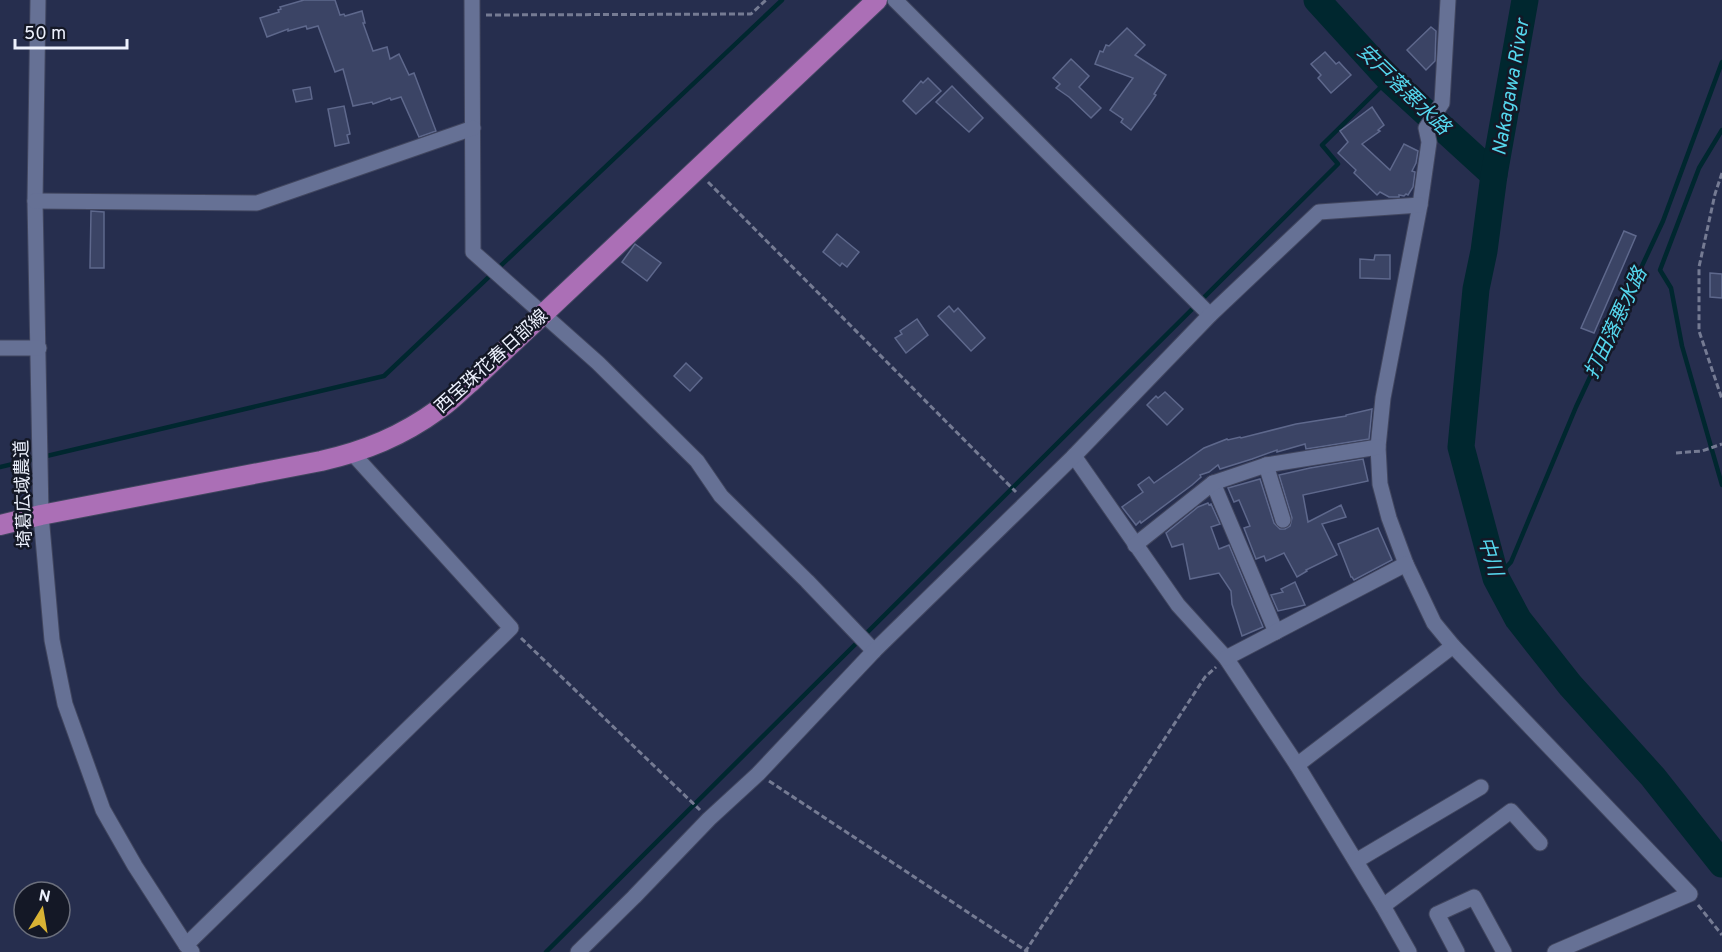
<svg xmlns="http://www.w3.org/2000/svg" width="1722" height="952" viewBox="0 0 1722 952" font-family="Overpass,'Noto Sans JP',sans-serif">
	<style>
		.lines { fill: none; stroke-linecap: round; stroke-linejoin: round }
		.stream { stroke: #00272f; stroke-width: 4.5 }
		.river { stroke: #00272f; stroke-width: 27 }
		.building { fill: #3b4465; stroke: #5e688c; stroke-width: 1.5 }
		.minor-casing { stroke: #41465f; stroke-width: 17 }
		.major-casing { stroke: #41465f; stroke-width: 22 }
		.path { stroke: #757b93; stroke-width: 3; stroke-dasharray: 6 3; stroke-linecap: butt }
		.minor { stroke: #667195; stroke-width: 15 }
		.major { stroke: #ab6fb6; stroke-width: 20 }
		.labels { text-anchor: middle; stroke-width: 5; stroke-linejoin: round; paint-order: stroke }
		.street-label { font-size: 18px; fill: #edf1fd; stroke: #141826 }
		.water-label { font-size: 20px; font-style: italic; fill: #55d7ee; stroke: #141826 }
	</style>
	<rect width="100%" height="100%" fill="#262e4e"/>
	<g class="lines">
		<g class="stream">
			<path d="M1722 130 1699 168 1660 270 1671 288 1682 346 1722 485"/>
			<path d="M0 467 384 376 782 0"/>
			<path d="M1496 578 1511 562 1576 407 1663 221 1722 62"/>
			<path d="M546 952 1338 164 1322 145 1389 79"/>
		</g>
		<g class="river">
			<path d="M1317 0 1389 79 1494 175"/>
			<path d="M1525 0 1494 175 1484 251 1476 289 1461 447 1496 578 1518 619 1570 685 1653 777 1722 864"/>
		</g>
	</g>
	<g class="building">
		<path d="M304 0H335L340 15 344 14 345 16 362 11 365 23H363L373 51 387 47 390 59 399 54 409 75 414 73 436 131 419 137 401 97 391 100 390 98 373 104 372 102 353 106 343 69 335 72 318 26 307 29 306 26 288 31V29L267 37 260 18 279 12 278 10 281 9 280 7Z"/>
		<path d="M1431 27 1436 31 1435 61 1426 70 1407 50Z"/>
		<path d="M1127 28 1145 45 1135 55 1166 75 1154 94 1156 95 1150 104 1131 130 1121 122 1123 119 1110 110 1133 78 1095 64 1100 51 1103 52 1106 45 1109 46Z"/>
		<path d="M1325 52 1336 64 1339 62 1351 75 1331 93 1318 78 1321 75 1311 64Z"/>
		<path d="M1071 59 1089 76 1079 87 1101 108 1091 118 1069 97 1056 88 1060 84 1053 78Z"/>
		<path d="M928 78 941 91 916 114 903 101 921 81 923 83Z"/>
		<path d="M952 86 983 118 969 132 936 102Z"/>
		<path d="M310 87 312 99 296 102 293 90Z"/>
		<path d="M344 106 350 134 347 135 349 143 335 146 328 109Z"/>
		<path d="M1372 107 1384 125 1378 130 1380 131 1362 144 1390 170 1404 144 1418 151 1416 163 1412 171 1415 172 1413 187 1408 195 1406 194 1404 196 1399 195V197H1389L1380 192 1377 195 1354 173 1356 170 1338 153 1348 142 1340 131Z"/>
		<path d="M91 211 104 212V268H90Z"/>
		<path d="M1624 231 1636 236 1594 333 1581 328Z"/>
		<path d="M837 234 859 252 847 267 842 263 840 266 823 252Z"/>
		<path d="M635 244 661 263 647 281 622 262Z"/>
		<path d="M1375 255H1390V279L1360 278V259L1374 260Z"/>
		<path d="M1710 273 1722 274V298L1710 297Z"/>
		<path d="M949 306 954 312 958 308 985 338 971 351 938 316Z"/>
		<path d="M917 319 928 335 906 353 895 338 902 334 900 331Z"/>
		<path d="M686 363 702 378 690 391 674 376Z"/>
		<path d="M1165 392 1183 409 1167 425 1147 405 1156 396 1158 398Z"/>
		<path d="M1372 409 1369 439 1306 449 1305 444 1277 452V450L1252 459 1220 469 1218 465 1209 472 1200 475 1201 477 1192 485 1141 523 1140 521 1136 525 1122 507 1143 492 1138 485 1149 477 1154 483 1204 448 1227 439 1228 440 1240 437 1241 438 1296 424 1346 416V415Z"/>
		<path d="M1363 459 1368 481 1303 495 1308 522 1341 505 1346 517 1322 524 1337 555 1306 570 1307 571 1297 577 1284 553 1266 561 1264 556 1256 559 1244 528 1250 526 1239 500 1234 502 1228 488 1260 479 1274 523 1280 529H1285L1290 526 1292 518 1279 475 1310 468Z"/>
		<path d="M1208 503 1209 505 1211 504 1220 524 1211 527 1219 549 1229 545 1263 627 1242 636 1232 604 1231 591 1219 573 1190 579 1183 544 1172 547 1166 533 1198 507Z"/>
		<path d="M1378 528 1392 560 1354 580 1352 577H1351L1338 544Z"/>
		<path d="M1295 582 1305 605 1278 611 1271 595 1283 592 1281 589Z"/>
	</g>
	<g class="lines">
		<g class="minor-casing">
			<g id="minor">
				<path d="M38 0 35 201 41 515 52 640 65 704 103 810 135 866 186 945 192 952"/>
				<path d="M472 0 473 252 598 363 697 461 721 496 807 581 874 651"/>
				<path d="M895 0 1210 315"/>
				<path d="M1448 0 1442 103 1426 128 1429 142 1420 205 1383 398 1378 447 1380 484 1389 518 1406 564 1434 623 1453 646 1690 894 1555 952"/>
				<path d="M35 201 257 203 473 128"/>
				<path d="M0 348H39"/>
				<path d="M1074 456 1178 605 1226 658 1297 765 1383 906 1409 952"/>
				<path d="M1266 465 1283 520"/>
				<path d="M1213 483 1276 632"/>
				<path d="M1135 545 1213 483 1266 465 1378 447"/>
				<path d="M1226 658 1406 564"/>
				<path d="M1297 765 1453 646"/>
				<path d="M1356 861 1481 787"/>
				<path d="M1383 906 1511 811 1540 843"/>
				<path d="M186 945 511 628 353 454"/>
				<path d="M578 952 634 897 709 819 758 774 874 651 1074 456 1210 315 1319 212 1420 205"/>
				<path d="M1457 952 1437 914 1474 897 1504 952"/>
			</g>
		</g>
		<g class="major-casing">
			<path id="major" d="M0 525 41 515 321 461C365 451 402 436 439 409 450 402 460 391 471 382L877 0"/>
		</g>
		<g class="path">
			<path d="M486 15 751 14 766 0"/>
			<path d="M1722 173 1715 194 1699 267V331L1722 399"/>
			<path d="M708 182 1016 492"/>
			<path d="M1676 453 1702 451 1722 444"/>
			<path d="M521 638 700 810"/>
			<path d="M769 781 1028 952"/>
			<path d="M1698 905 1722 935"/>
			<path d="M1025 952 1205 677 1216 667"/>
		</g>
		<use href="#minor" class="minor"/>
		<use href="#major" class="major"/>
	</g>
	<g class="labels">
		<g class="street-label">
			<text transform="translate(491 361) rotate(-42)" y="6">西宝珠花春日部線</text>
			<text transform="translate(23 494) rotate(-92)" y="6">埼葛広域農道</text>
		</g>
		<g class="water-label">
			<text transform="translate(1510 87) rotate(-80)" y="7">Nakagawa River</text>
			<text transform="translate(1404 89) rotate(44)" y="7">安戸落悪水路</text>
			<text transform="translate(1615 323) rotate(-65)" y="7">打田落悪水路</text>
			<text transform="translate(1491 556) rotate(73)" y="7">中川</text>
		</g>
	</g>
	<g transform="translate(42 910) rotate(11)"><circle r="28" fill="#141826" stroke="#6b6f7c" stroke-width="1.5"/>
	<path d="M0-4.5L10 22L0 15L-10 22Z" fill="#d9b334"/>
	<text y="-9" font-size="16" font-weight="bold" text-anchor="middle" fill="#edf1fd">N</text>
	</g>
	<path d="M15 39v9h112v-9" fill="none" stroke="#edf1fd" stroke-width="3"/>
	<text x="24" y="39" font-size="18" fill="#edf1fd" stroke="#141826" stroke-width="4.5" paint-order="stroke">50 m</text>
</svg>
